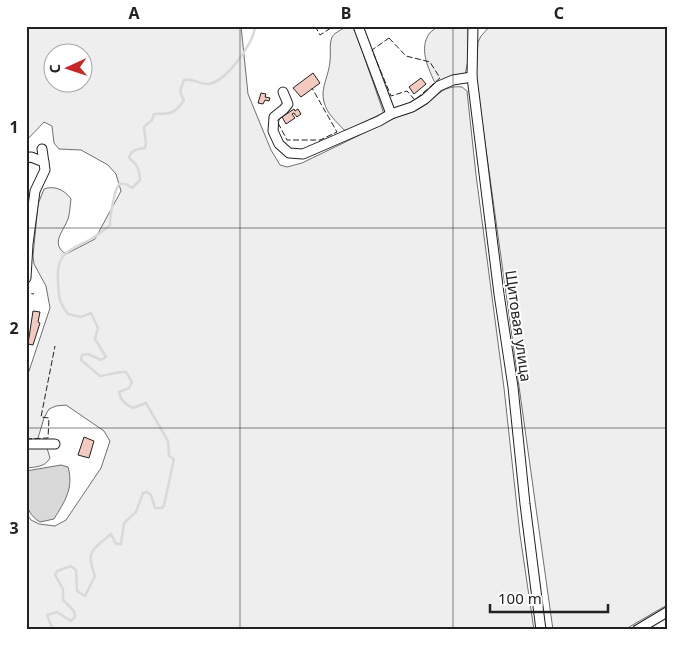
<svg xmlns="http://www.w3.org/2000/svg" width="693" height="656" viewBox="0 0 693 656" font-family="'Noto Sans',sans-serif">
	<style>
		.green { fill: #eee; stroke: #6f6f6f; fill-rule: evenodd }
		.water { fill: #d9d9d9; stroke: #6f6f6f }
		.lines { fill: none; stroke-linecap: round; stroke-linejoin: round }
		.stream { stroke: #d9d9d9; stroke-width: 2.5 }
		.building { fill: #f3c9c0; stroke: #222 }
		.minor-casing { stroke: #222; stroke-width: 11 }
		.minor { stroke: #fff; stroke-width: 9 }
		.fence { stroke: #222; stroke-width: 1; stroke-dasharray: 6 2.5; stroke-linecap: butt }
		.grid { fill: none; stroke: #222; stroke-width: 1; stroke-opacity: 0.55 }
		.labels { text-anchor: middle; stroke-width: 4; stroke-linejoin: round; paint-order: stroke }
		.street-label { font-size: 15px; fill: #222; stroke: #fff }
		.neatline { fill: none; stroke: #222; stroke-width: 2 }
		.grid-label { font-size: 16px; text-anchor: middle; font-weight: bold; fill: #222 }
	</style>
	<rect width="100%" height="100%" fill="#fff"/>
	<g class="green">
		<path d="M26 26H241L248 94 271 150 280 165 287 167 302 163 399 116C409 114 417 110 425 105 438 95 444 85 462 87L467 91 476 175 504 388 520 535 534 630H26V513L31 520 39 524 55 526 66 520 101 468 110 441 104 431 66 405 56 406 49 409 44 418 38 438 32 441H26V380L50 308 46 286 34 264 33 256 38 204 44 189C54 185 65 190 71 199 70 205 70 213 68 219 63 232 50 244 66 254L95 239 121 191 116 174 108 165 81 150 59 149 54 143 52 126 44 122 26 141ZM52 52H82V82H52Z"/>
		<path d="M348 26H353L355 30 383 111V113L347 130H344C336 121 327 114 324 102 320 88 329 76 330 61 331 53 329 45 332 37 335 32 343 29 348 26Z"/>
		<path d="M438 26H468V60L465 75 436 83 434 81C428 67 419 49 429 34 431 31 435 29 438 26Z"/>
		<path d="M490 26H667V605L624 630H553L476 78 478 42 481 36Z"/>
		<path d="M26 446 47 448 50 458C45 467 36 467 26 468Z"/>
	</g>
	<path class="water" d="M61 465 68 467C74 488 65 501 54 519L40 522C21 511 26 490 26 471Z"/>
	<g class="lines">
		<path class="stream" d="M53 630 47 615 57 612 71 621 75 617 74 611 63 600V589L55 575 57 571 71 566 76 570 77 591 85 596 95 576C85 550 93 550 111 534L116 544H121L124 523 136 512 143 493 147 492 151 495 155 508H162L164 505 174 459 169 456 168 441 146 403 133 408C126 405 120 400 119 392L129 388 132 382 126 372C119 371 108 375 100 376L81 360 82 355 88 354 101 360 106 357 95 339 98 328 91 313 81 317 68 314C58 300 59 298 58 281 56 252 69 251 91 239 98 235 104 230 110 225 110 215 114 192 119 184H126L132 188 140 180C139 169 138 165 129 158 131 150 137 149 145 148L146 143 144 127 152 120 154 114C170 114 175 114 184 100 178 92 181 88 184 80 193 78 199 84 207 84 224 85 255 42 255 26"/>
	</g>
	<g class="building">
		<path d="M313 73 320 83 301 97 293 88Z"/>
		<path d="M421 78 426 84 414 94 409 87Z"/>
		<path d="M261 93 266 94 265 97 270 98 269 101 265 100 263 104 258 103Z"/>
		<path d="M294 109 295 111 298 109 301 114 297 117 294 113 292 114 295 118 286 124 282 117Z"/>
		<path d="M33 311 40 312 38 322 40 323 33 345 28 344Z"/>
		<path d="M84 437 94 441 89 458 78 455Z"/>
	</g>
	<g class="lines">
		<g class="minor-casing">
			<g id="minor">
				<path d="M358 26 391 114"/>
				<path d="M473 26 472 77 499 294 513 387 525 504 541 630"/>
				<path d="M283 92 288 104 284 109 274 117 273 131 279 144 289 153 303 154 379 121 391 114 412 107 425 99 439 86 453 80 472 77"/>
				<path d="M26 158 31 157 44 162"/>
				<path d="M26 278 28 244 35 191 45 170 42 149"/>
				<path d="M26 444H55"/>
				<path d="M637 630 667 612"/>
			</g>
		</g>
		<use href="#minor" class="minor"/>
		<g class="fence">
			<path d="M315 26 320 35 334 26"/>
			<path d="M389 38 406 56 430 62 440 78 415 100 407 91 391 96 372 50Z"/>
			<path d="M282 117 277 121 287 140H320L337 132 312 88"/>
			<path d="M26 297 27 293 34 294"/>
			<path d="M26 439 48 438 49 418 41 417 55 346"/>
		</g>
	</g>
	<path class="grid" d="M240 26V630M453 26V630M26 228H667M26 428H667"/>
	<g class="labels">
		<g class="street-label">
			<text transform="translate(518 326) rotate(82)" y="5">Щитовая улица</text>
		</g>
	</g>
	<rect width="693" height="656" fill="none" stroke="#ffffff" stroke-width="55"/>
	<g transform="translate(68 68) rotate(267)"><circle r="24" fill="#ffffff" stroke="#a7a7a7"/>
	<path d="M0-4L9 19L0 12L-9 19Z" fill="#c62828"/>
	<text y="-8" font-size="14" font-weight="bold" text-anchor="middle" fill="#222222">С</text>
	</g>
	<path d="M490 604v8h118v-8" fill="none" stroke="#222222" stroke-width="2.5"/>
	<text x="498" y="604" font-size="15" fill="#222222" stroke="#ffffff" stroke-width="4" paint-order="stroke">100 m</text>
	<rect x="28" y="28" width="638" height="600" class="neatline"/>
	<g class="grid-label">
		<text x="134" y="19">A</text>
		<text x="346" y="19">B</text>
		<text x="559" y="19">C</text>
		<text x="14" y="133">1</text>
		<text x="14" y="334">2</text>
		<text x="14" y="534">3</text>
	</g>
</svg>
